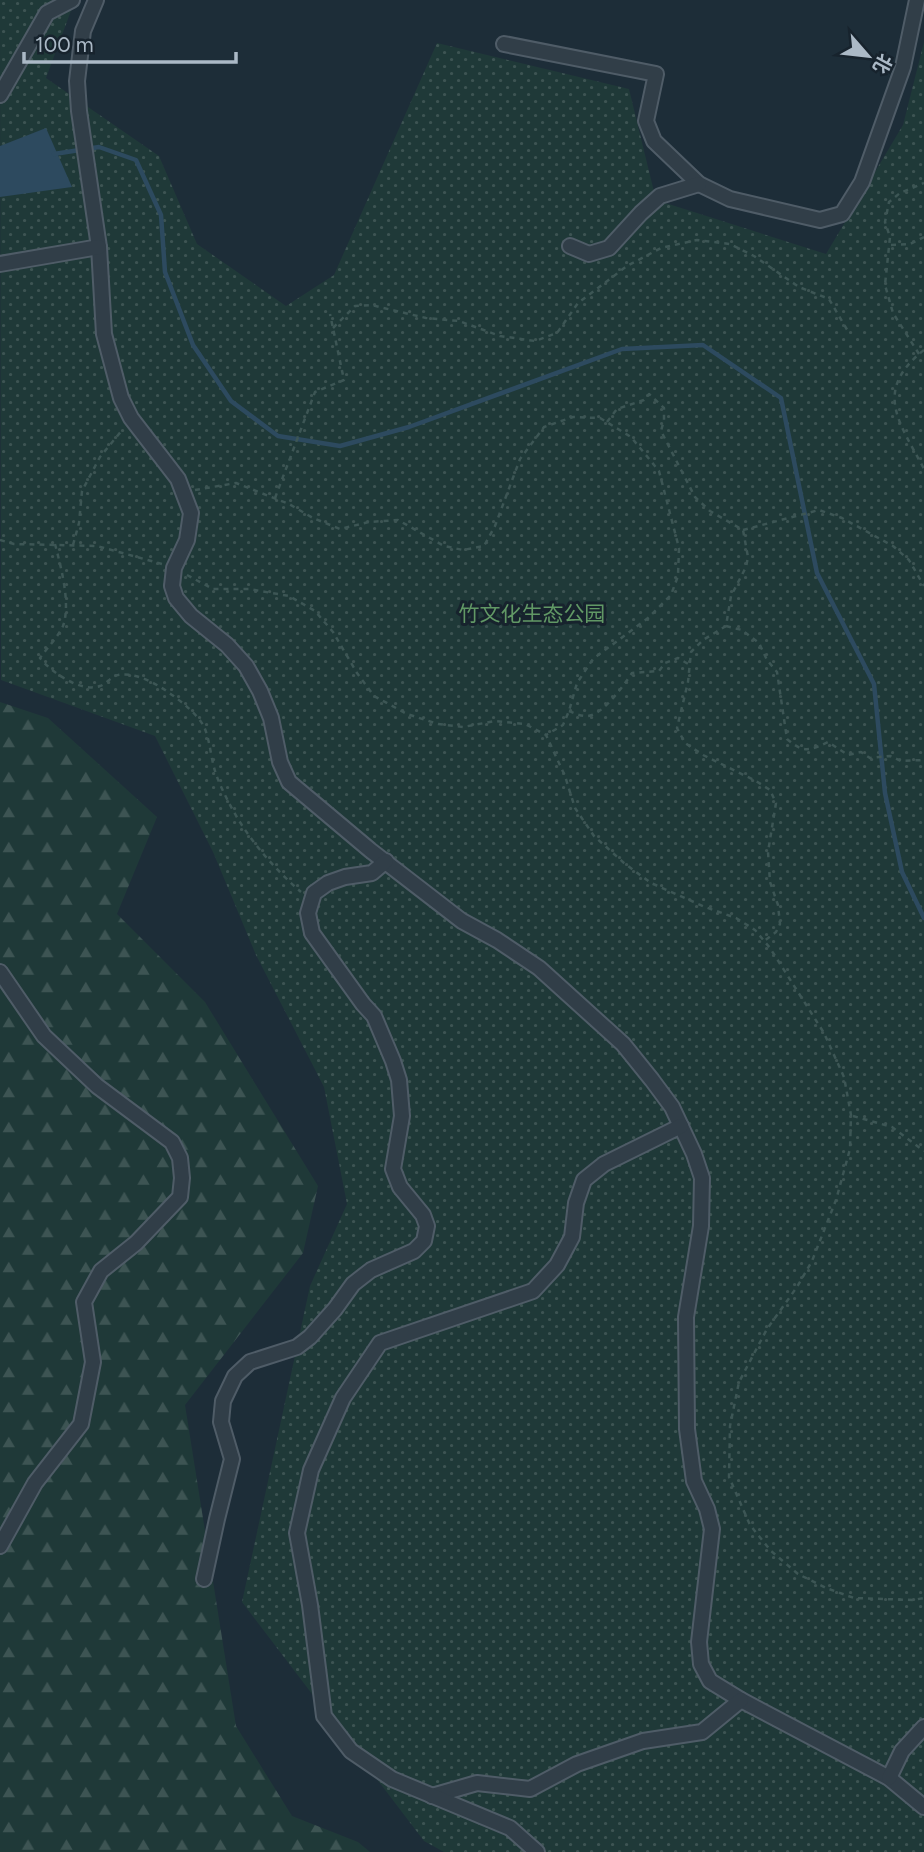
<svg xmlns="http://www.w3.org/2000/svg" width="924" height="1852" viewBox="0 0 924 1852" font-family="Figtree,'Noto Sans SC',sans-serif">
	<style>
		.grass { fill: url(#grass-dots) }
		.forest { fill: url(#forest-firs) }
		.water { fill: #2d4a5f }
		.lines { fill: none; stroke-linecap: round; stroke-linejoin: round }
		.stream { stroke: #2d4a5f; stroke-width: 4.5 }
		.minor-casing { stroke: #4f5c67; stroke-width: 18 }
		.path { stroke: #3d5655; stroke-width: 2.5; stroke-dasharray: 5 5; stroke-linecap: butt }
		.minor { stroke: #313e48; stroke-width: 14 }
		.labels { text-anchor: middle; stroke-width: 6; stroke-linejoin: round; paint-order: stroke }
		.park-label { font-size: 21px; fill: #619865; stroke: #17232d }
	</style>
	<defs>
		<pattern id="grass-dots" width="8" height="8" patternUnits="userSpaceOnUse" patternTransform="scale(1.75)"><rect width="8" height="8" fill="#1f3938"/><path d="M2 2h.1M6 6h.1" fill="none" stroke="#3d5453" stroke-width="1.8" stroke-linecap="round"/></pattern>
		<pattern id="forest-firs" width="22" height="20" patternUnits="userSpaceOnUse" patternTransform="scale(1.75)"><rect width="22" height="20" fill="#1f3938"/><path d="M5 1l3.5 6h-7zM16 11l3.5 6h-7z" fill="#3d5453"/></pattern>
	</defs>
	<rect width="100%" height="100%" fill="#1d2d38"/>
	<path class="grass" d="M0 0H75L46 78 159 156 197 244 286 306 334 275 437 43 629 89 656 200 826 254 903 125 924 42V1852H444L424 1841 242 1602 310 1286 347 1204 324 1087 256 955 213 852 155 736 1 680Z"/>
	<path class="forest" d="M0 702 48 718 157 817 117 914 205 1002 318 1186 303 1253 185 1405 236 1726 292 1816 358 1842 370 1852H0Z"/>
	<path class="water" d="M46 128 72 187 0 197V146Z"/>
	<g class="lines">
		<path class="stream" d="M54 154 99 147 136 160 161 215 165 272 193 345 231 401 278 436 340 446 409 427 622 349 703 345 781 398 817 573 874 684 885 793 902 872 924 918"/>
		<g class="minor-casing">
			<g id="minor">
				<path d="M96 0 83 31 77 81 79 111 99 247 104 334 121 398 131 418 178 479 191 513 187 540 174 568 172 586 176 598 191 616 227 645 246 666 260 691 271 718 280 762 289 782 370 850 462 921 497 940 539 968 623 1044 652 1080 672 1107 694 1154 702 1178 701 1226 686 1317 687 1429 694 1481 707 1509 712 1529 699 1642 701 1664 710 1681 741 1700 889 1778 924 1807"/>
				<path d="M504 44 656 74 646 121 654 141 699 184 730 199 820 220 842 214 862 182 903 67 917 0"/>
				<path d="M0 95 47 13 72 0"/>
				<path d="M570 246 589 254 609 248 641 213 660 196 699 184"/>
				<path d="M0 264 99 247"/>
				<path d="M0 972 44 1036 97 1086 172 1142 180 1158 182 1178 180 1197 136 1243 101 1271 84 1302 93 1362 81 1424 35 1483 0 1546"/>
				<path d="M204 1579 217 1519 232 1459 221 1422 223 1401 235 1376 250 1362 297 1347 310 1337 335 1309 353 1284 371 1270 414 1251 424 1241 427 1226 423 1215 400 1187 393 1169 402 1116 399 1080 393 1061 374 1016 363 1004 312 933 308 913 314 893 328 883 345 877 372 873 386 861"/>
				<path d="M889 1778 902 1751 924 1727"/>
				<path d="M432 1796 477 1783 530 1789 577 1764 643 1741 702 1732 741 1700"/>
				<path d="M537 1852 510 1828 392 1779 351 1751 324 1716 310 1605 297 1533 311 1470 343 1398 380 1343 533 1291 557 1265 572 1237 576 1203 584 1180 604 1164 681 1126"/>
			</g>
		</g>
		<g class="path">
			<path d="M891 245 910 244 924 237"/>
			<path d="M333 328 355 306 371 305 426 318 459 321 500 336 535 341 557 333 578 303 627 266 661 248 697 240 730 244 754 256 799 287 829 299 849 333"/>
			<path d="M924 350C872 391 900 423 924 469"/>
			<path d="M919 354 893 313 885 285 890 237 885 222 889 202 900 193 924 183"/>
			<path d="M607 422 617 409 644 400 649 394 664 408V420L661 431 695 497 710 511 743 530 748 557 746 567 731 596 726 626 703 640 691 652 688 682 677 728 685 743 703 755 756 781 770 790 776 803 768 852 770 882 778 905 780 924 776 932 764 941"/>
			<path d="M195 490 236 483 289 504 313 518 340 529 369 522 398 520 444 546 463 550 484 546 495 526 520 459 544 427 573 417 600 418 631 437 659 471 679 548 678 576 671 595 648 618 593 659 577 683 569 711 563 725 546 735"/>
			<path d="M275 498 315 392 344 380 330 314"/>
			<path d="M743 530 819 510 842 518 893 546 909 560 924 586"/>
			<path d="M0 540 14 544 97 546 162 564"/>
			<path d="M55 544C61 567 71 604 63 626 58 637 47 648 40 658 51 672 81 693 100 686 107 684 111 676 118 675 141 671 168 691 185 705 192 711 202 721 205 729 210 742 211 758 215 771 218 781 223 791 228 801 245 835 272 867 301 892"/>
			<path d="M73 545 79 523 82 491 100 457 123 429"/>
			<path d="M187 575 213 589H249L289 596 315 611 333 632 357 673 374 696 407 714 438 724 463 727 495 721 525 724 546 735 565 776 575 808 594 836 624 863 651 883 705 907 736 918 755 930 770 948 824 1033 844 1077 851 1115 850 1149 836 1200 812 1261 797 1287 767 1329 739 1382 730 1426 729 1477 750 1525 771 1551 798 1574 826 1588 854 1598 913 1600 924 1598"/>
			<path d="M726 626 742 630 759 643 767 660 777 672 787 739C803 753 809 751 828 742L848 755 861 752 870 758 890 756 901 761 924 760"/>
			<path d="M569 711C576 714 584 718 592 715 606 710 624 685 632 673L659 671 665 663 678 658 690 665"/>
			<path d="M853 1116 892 1127 924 1151"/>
		</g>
		<use href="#minor" class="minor"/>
	</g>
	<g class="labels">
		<g class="park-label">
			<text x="532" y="621">竹文化生态公园</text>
		</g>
	</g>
	<g transform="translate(868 56) rotate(118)" stroke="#17232d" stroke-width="5" paint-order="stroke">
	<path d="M0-5L12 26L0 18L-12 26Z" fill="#abb9c6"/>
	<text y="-10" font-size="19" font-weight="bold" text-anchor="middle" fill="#abb9c6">北</text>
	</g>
	<path d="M24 52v10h212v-10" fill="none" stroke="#abb9c6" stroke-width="3.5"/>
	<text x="35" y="52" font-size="21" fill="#abb9c6" stroke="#17232d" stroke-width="5" paint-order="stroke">100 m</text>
</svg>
